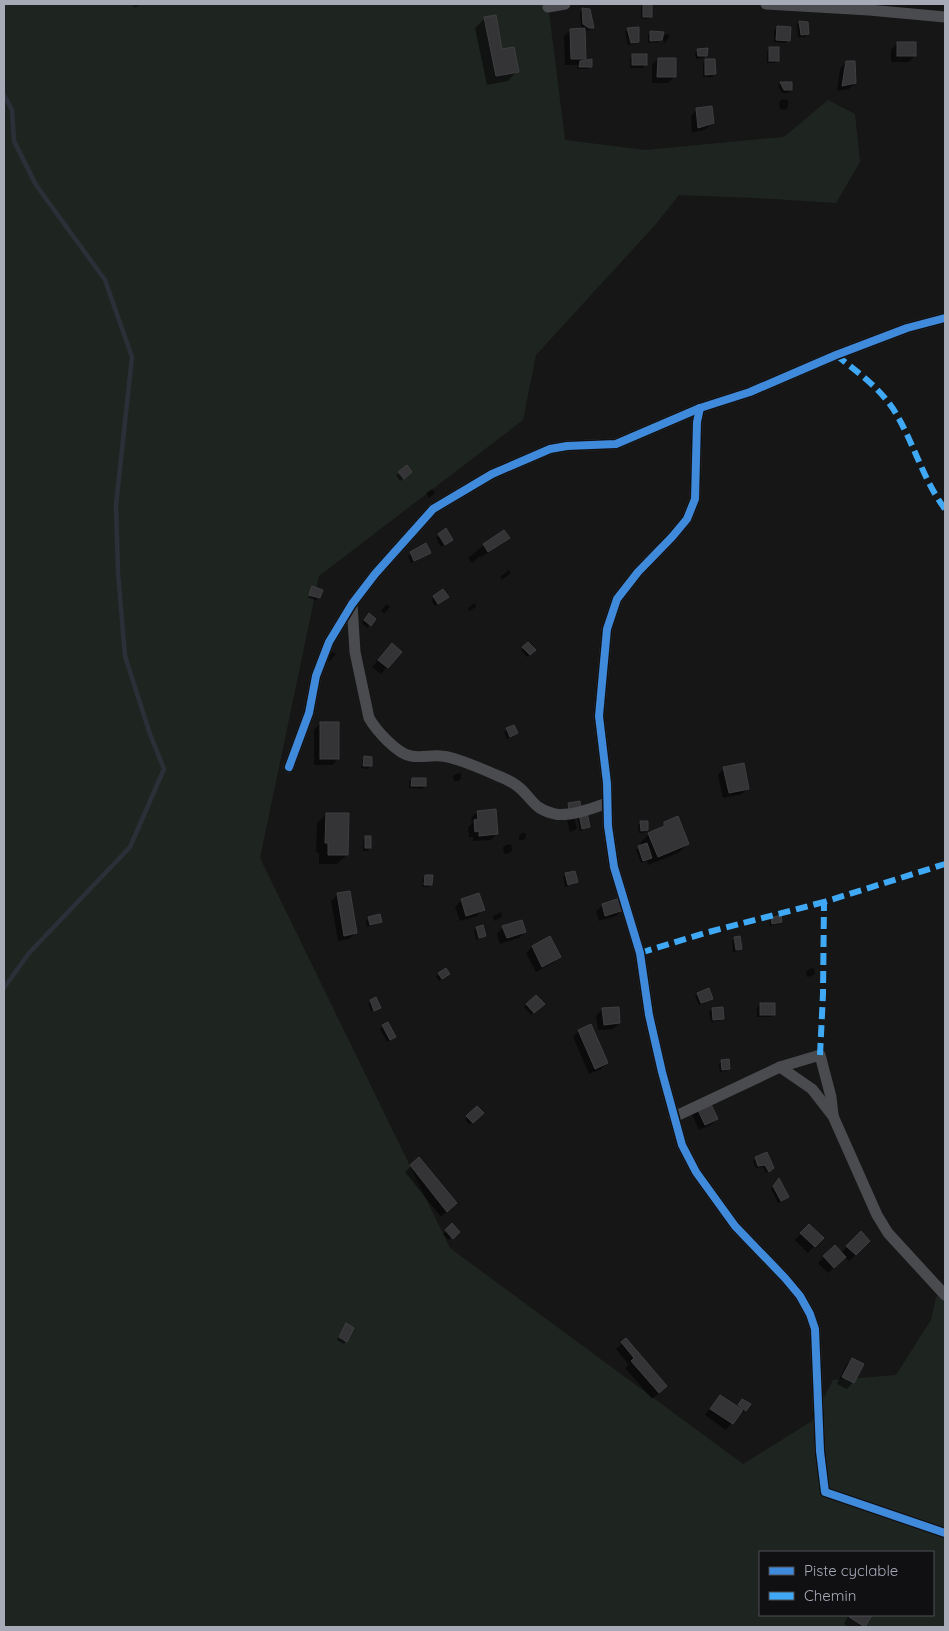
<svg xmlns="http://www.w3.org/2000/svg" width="949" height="1631" viewBox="0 0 949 1631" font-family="Quicksand,sans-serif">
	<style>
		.green { fill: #1e2520; fill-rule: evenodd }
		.shadow { fill: #0007 }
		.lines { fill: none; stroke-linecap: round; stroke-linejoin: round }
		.stream { stroke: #293038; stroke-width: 4.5 }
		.building { fill: #343436; stroke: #3f3f42 }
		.street { stroke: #4a4b4f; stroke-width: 11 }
		.quiet { stroke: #3fa9f5; stroke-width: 6; stroke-dasharray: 12 6; stroke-linecap: butt }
		.cycleway-casing { stroke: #101012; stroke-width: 11 }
		.cycleway { stroke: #408adc; stroke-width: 8 }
	</style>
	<rect width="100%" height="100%" fill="#161616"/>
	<path class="green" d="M4 4H131L135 8 141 4H564L549 12 565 140 645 150 784 137 828 100 855 114 860 162 836 203 757 198 679 195 656 224 536 355 523 420 319 576 260 858 450 1248 743 1464 812 1421 833 1380 896 1375 931 1320 936 1297 945 1289V1627H4ZM760 1552H933V1615H760Z"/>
	<g class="shadow">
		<path d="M642 4H650L651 16 648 19H641V6Z"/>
		<path d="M582 9 592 28 590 30 586 31 581 27 580 12Z"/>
		<path d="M485 18 502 50 517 71 508 81 487 85 475 28Z"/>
		<path d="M800 22 807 34 805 37H798L797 25Z"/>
		<path d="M777 27 789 40 786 43 774 42V30Z"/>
		<path d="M627 29H638V41L635 44 628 45 625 32Z"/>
		<path d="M571 30 584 58 581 62 591 66 588 69H577L578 65H565L564 36Z"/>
		<path d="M650 33 661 39 666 34 670 35 665 43H664L663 37 658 42 648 43V35Z"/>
		<path d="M897 43 915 56 909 62H891V50Z"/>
		<path d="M770 48 778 60 775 63H767V51Z"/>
		<path d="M698 50 706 55 703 58 696 59 695 53Z"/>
		<path d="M633 56 645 65 643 68H630V58Z"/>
		<path d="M658 59 674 77 668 83H652V65Z"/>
		<path d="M705 61 715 74 712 77H703V63Z"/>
		<path d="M846 62 855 83 849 89 837 91 840 69Z"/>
		<path d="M780 83H791V90L788 93H782L778 86Z"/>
		<path d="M782 99 788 100V107L785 110 780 109 779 102Z"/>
		<path d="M697 110 712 123 706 129 692 133 691 116Z"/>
		<path d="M399 473 408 475 400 481 396 475Z"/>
		<path d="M432 489 435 493 429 498 426 493Z"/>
		<path d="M446 530 449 542 441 547 436 538Z"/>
		<path d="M508 537 502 544 481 557 480 556 472 563 468 558 484 545Z"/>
		<path d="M426 545 430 552 411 563 408 556Z"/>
		<path d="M509 570 511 573 502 580 500 577Z"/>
		<path d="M313 588 321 591 316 600 308 598Z"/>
		<path d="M443 591 444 600 435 606 431 600Z"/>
		<path d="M475 603 476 607 469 611 468 608Z"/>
		<path d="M387 604 390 607 384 614 381 610Z"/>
		<path d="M367 617 375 619 367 628 362 623Z"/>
		<path d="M528 644 534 650 527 657 521 650Z"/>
		<path d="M331 651 336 654 329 662 325 659Z"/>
		<path d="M386 651 400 652 381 674 372 667Z"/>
		<path d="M320 724 338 759 332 765H314V730Z"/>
		<path d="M514 726 517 733 507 739 504 732Z"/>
		<path d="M364 758 370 766 368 769 361 768 362 760Z"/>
		<path d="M724 768 748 788 742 794 723 798 718 775Z"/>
		<path d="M461 773V778L459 781H454L453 776 456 774Z"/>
		<path d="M412 779 425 786 422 789 409 788V782Z"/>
		<path d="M477 812 497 833 491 840 473 841V837H469L468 827 472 824 471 818Z"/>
		<path d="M586 813 589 827 586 829 580 831 577 817Z"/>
		<path d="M326 814 347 855 337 864H319V853L316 852 317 823Z"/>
		<path d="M574 816 577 829 570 832 567 820Z"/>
		<path d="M641 823 647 830 644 833H639L638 825Z"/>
		<path d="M665 823 688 844 678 853 648 865 647 861 641 863 636 850 641 846 640 843 649 834 657 830Z"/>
		<path d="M522 833H526V837L524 840H519V836Z"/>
		<path d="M366 837 370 848 367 851H363V840Z"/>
		<path d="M511 844 512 850 509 853 504 854 503 847 506 845Z"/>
		<path d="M574 872 577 882 574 884 565 887 563 877 565 874Z"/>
		<path d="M425 876 431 885 428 887H422L423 879Z"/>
		<path d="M338 894 356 933 349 939 338 941 331 901Z"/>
		<path d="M478 895 483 909 477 916 460 921 455 907 461 900Z"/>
		<path d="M603 905 622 909 616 916 599 921 596 911Z"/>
		<path d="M501 912 502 917 494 921 493 916Z"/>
		<path d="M369 918 381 921 378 924 367 927 366 921Z"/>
		<path d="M771 919 781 921 778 924 770 926 769 922Z"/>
		<path d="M503 927 525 932 519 938 500 944 497 934Z"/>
		<path d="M476 928 485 935 476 940 474 931Z"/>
		<path d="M735 938 741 948 738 951 733 952 732 941Z"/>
		<path d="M532 947 559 957 553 963 536 972 526 953Z"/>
		<path d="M814 968 815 973 812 976 807 977 806 972 809 969Z"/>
		<path d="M439 974 445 977 439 981 436 976Z"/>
		<path d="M698 994 711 999 699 1005 695 996Z"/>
		<path d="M536 996 543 1004 531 1015 524 1007Z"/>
		<path d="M375 999 378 1008 371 1011 368 1004Z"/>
		<path d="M760 1004 773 1014 771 1017H757V1007Z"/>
		<path d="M603 1009 619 1023 613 1029 598 1030 596 1016Z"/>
		<path d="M712 1009 723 1018 720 1021 711 1022 709 1012Z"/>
		<path d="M383 1026 395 1037 387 1042 380 1029Z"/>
		<path d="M579 1031 607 1063 601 1069 589 1074 573 1037Z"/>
		<path d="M722 1061 729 1069 726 1071 720 1072 719 1064Z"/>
		<path d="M477 1108 482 1113 469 1125 465 1119Z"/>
		<path d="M698 1109 717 1119 711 1125 699 1130 692 1115Z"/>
		<path d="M756 1158 772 1167 766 1173 763 1167 756 1168 753 1161Z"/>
		<path d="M419 1159 455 1203 441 1217 405 1172Z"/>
		<path d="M776 1183 785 1199 778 1203 771 1189Z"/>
		<path d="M452 1225 458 1232 449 1240 443 1234Z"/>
		<path d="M809 1226 822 1238 808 1253 795 1240Z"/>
		<path d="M861 1233 869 1241 849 1261 845 1257 828 1273 818 1263 835 1246 841 1253Z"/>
		<path d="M346 1324V1341L344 1344 337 1340Z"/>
		<path d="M626 1340 660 1392 652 1399 625 1368 629 1365 616 1349Z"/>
		<path d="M852 1359 853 1382 847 1389 837 1384 846 1365Z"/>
		<path d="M720 1396 736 1408 740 1403 745 1410 743 1413 741 1411 726 1430 705 1415Z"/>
		<path d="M849 1615H871L864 1627H849L844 1624Z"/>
	</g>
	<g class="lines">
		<path class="stream" d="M4 95 12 110 14 141 36 185 105 280 132 357 116 505 118 573 125 656 150 734 164 769 130 847 29 953 4 988"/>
	</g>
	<g class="building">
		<rect x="643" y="4" width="9" height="13"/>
		<path d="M582 8 590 9 594 28H589L583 24Z"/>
		<path d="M496 15 502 49 514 47 519 72 496 76 484 17Z"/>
		<path d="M799 21 808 22 809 34 801 35Z"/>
		<path d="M777 26 791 27 790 41 776 40Z"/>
		<path d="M639 27V42L631 43 627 28Z"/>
		<path d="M585 28 586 59H571L570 29Z"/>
		<path d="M650 31 664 32 662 40 650 41Z"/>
		<rect x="897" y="42" width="19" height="14"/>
		<rect x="769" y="47" width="10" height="14"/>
		<path d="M708 48 707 56H698L697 49Z"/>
		<rect x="632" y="54" width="15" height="11"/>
		<path d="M658 58H676V77H657Z"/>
		<path d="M592 59V67H579L580 61Z"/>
		<path d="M705 59H715L716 74 705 75Z"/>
		<path d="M846 61H855L856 83 842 86Z"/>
		<path d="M780 82H792V90H784Z"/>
		<path d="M712 106 714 123 698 128 696 108Z"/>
		<path d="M407 465 412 472 404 479 398 472Z"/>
		<path d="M446 528 453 540 445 545 438 534Z"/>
		<path d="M504 530 510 538 488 552 483 544Z"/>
		<path d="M426 543 431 553 414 561 410 552Z"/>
		<path d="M312 586 323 590 320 598 309 595Z"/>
		<path d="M443 589 449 597 438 604 433 596Z"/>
		<path d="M369 613 376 619 371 626 364 620Z"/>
		<path d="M528 642 536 650 530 655 522 647Z"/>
		<path d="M392 643 402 652 388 668 378 660Z"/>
		<rect x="320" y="722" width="19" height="37"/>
		<path d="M514 725 518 733 510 737 506 728Z"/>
		<path d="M364 756 372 757V766H363Z"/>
		<path d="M744 763 749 789 729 793 723 767Z"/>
		<path d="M412 778H426V786H411Z"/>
		<path d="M580 801 581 807 569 810 568 803Z"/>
		<path d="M496 809 498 834 479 836V831L475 832 474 820 478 819 477 811Z"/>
		<path d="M587 812 590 827 582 829 579 814Z"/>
		<path d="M326 813H349L348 855H328V843H325Z"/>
		<path d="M678 816 689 844 658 857 648 833 664 826V822Z"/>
		<path d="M640 821H648V830L641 831Z"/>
		<rect x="365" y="836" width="6" height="12"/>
		<path d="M647 843 652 858 643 861 638 846Z"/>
		<path d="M575 871 578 882 568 885 565 873Z"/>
		<path d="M425 875H433L432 885H424Z"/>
		<path d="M350 891 357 933 344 936 337 893Z"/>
		<path d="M479 893 485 910 466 916 461 899Z"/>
		<path d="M620 898 624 910 605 916 602 904Z"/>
		<path d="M380 914 382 922 370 925 368 917Z"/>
		<path d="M781 915 782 922 772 924 771 918Z"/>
		<path d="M522 920 526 932 507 938 502 926Z"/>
		<path d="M483 925 486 936 479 938 476 927Z"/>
		<path d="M550 936 561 957 542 967 532 946Z"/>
		<path d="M740 936 742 949 736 950 734 937Z"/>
		<path d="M446 968 450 974 442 979 438 973Z"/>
		<path d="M709 988 713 999 701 1003 697 993Z"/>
		<path d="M536 995 545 1004 534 1013 526 1004Z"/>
		<path d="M376 997 381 1008 374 1011 370 1000Z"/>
		<rect x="760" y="1003" width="15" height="12"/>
		<path d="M619 1007 620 1023 604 1025 602 1008Z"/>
		<path d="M723 1007 724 1019 713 1020 712 1008Z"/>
		<path d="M388 1022 396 1037 390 1040 382 1025Z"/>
		<path d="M591 1024 608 1063 595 1069 578 1030Z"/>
		<path d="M729 1059 730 1069 722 1070 721 1060Z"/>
		<path d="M710 1102 718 1119 705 1125 697 1108Z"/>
		<path d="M477 1106 484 1113 473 1123 466 1116Z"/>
		<path d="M767 1152 774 1168 769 1172 765 1165 758 1166 755 1157Z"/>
		<path d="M419 1157 457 1203 447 1212 410 1165Z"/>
		<path d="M779 1178 789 1197 781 1201 773 1186Z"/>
		<path d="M452 1223 460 1232 453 1239 445 1230Z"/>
		<path d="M809 1224 824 1238 815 1247 800 1233Z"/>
		<path d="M861 1231 870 1241 856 1255 846 1246Z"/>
		<path d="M835 1245 846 1257 834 1268 823 1256Z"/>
		<path d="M346 1323 354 1328 347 1342 339 1337Z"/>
		<path d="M626 1338 667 1386 659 1393 631 1361 634 1358 621 1342Z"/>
		<path d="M852 1358 864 1364 854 1383 842 1377Z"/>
		<path d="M720 1395 743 1410 733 1424 710 1409Z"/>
		<path d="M742 1399 751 1404 746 1411 738 1405Z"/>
		<path d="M850 1615H872L865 1627 849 1617Z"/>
	</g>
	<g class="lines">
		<g class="street">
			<path d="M766 4 869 10 945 17"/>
			<path d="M548 7 565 4"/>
			<path d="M700 408 697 422 695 499 687 519 672 537 638 572 617 599 607 629 599 716 607 783 608 826 614 867 640 953 649 1015 662 1072 682 1145 696 1172 735 1226 785 1278 800 1296 810 1314 815 1329 820 1451 825 1492 945 1533"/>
			<path d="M352 604 355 652 369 718C376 730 397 754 411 756 421 758 431 755 441 756 452 756 485 770 496 775 504 778 516 784 522 790 535 803 535 809 555 814 569 817 594 808 607 803"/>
			<path d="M289 767 309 713 316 676 329 642 352 604 375 574 433 509 492 474 550 449 567 446 616 444 700 408 750 392 836 355 907 328 945 318"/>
			<path d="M780 1067 812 1089 833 1116 877 1215 888 1233 945 1295"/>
			<path d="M674 1117 780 1067 820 1055 831 1097 833 1115"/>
		</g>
		<g class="quiet">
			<path d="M836 355C859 373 884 391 898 417 915 447 924 481 945 509"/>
			<path d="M640 953 705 933 824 902"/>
			<path d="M820 1055 823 994 824 902 945 864"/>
		</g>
		<g class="cycleway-casing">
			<g id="cycleway">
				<path d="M700 408 697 422 695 499 687 519 672 537 638 572 617 599 607 629 599 716 607 783 608 826 614 867 640 953 649 1015 662 1072 682 1145 696 1172 735 1226 785 1278 800 1296 810 1314 815 1329 820 1451 825 1492 945 1533"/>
				<path d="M289 767 309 713 316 676 329 642 352 604 375 574 433 509 492 474 550 449 567 446 616 444 700 408 750 392 836 355 907 328 945 318"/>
			</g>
		</g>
		<use href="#cycleway" class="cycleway"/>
	</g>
	<rect width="949" height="1631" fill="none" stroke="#a7abb8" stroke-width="10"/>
	<rect x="759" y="1551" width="175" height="65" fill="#101012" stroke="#4c4e54"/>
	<rect x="769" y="1567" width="25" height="8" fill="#408adc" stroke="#4c4e54"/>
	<text x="804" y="1576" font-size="15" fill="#a7abb8">Piste cyclable</text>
	<rect x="769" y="1592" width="25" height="8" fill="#3fa9f5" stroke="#4c4e54"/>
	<text x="804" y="1601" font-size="15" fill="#a7abb8">Chemin</text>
</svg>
